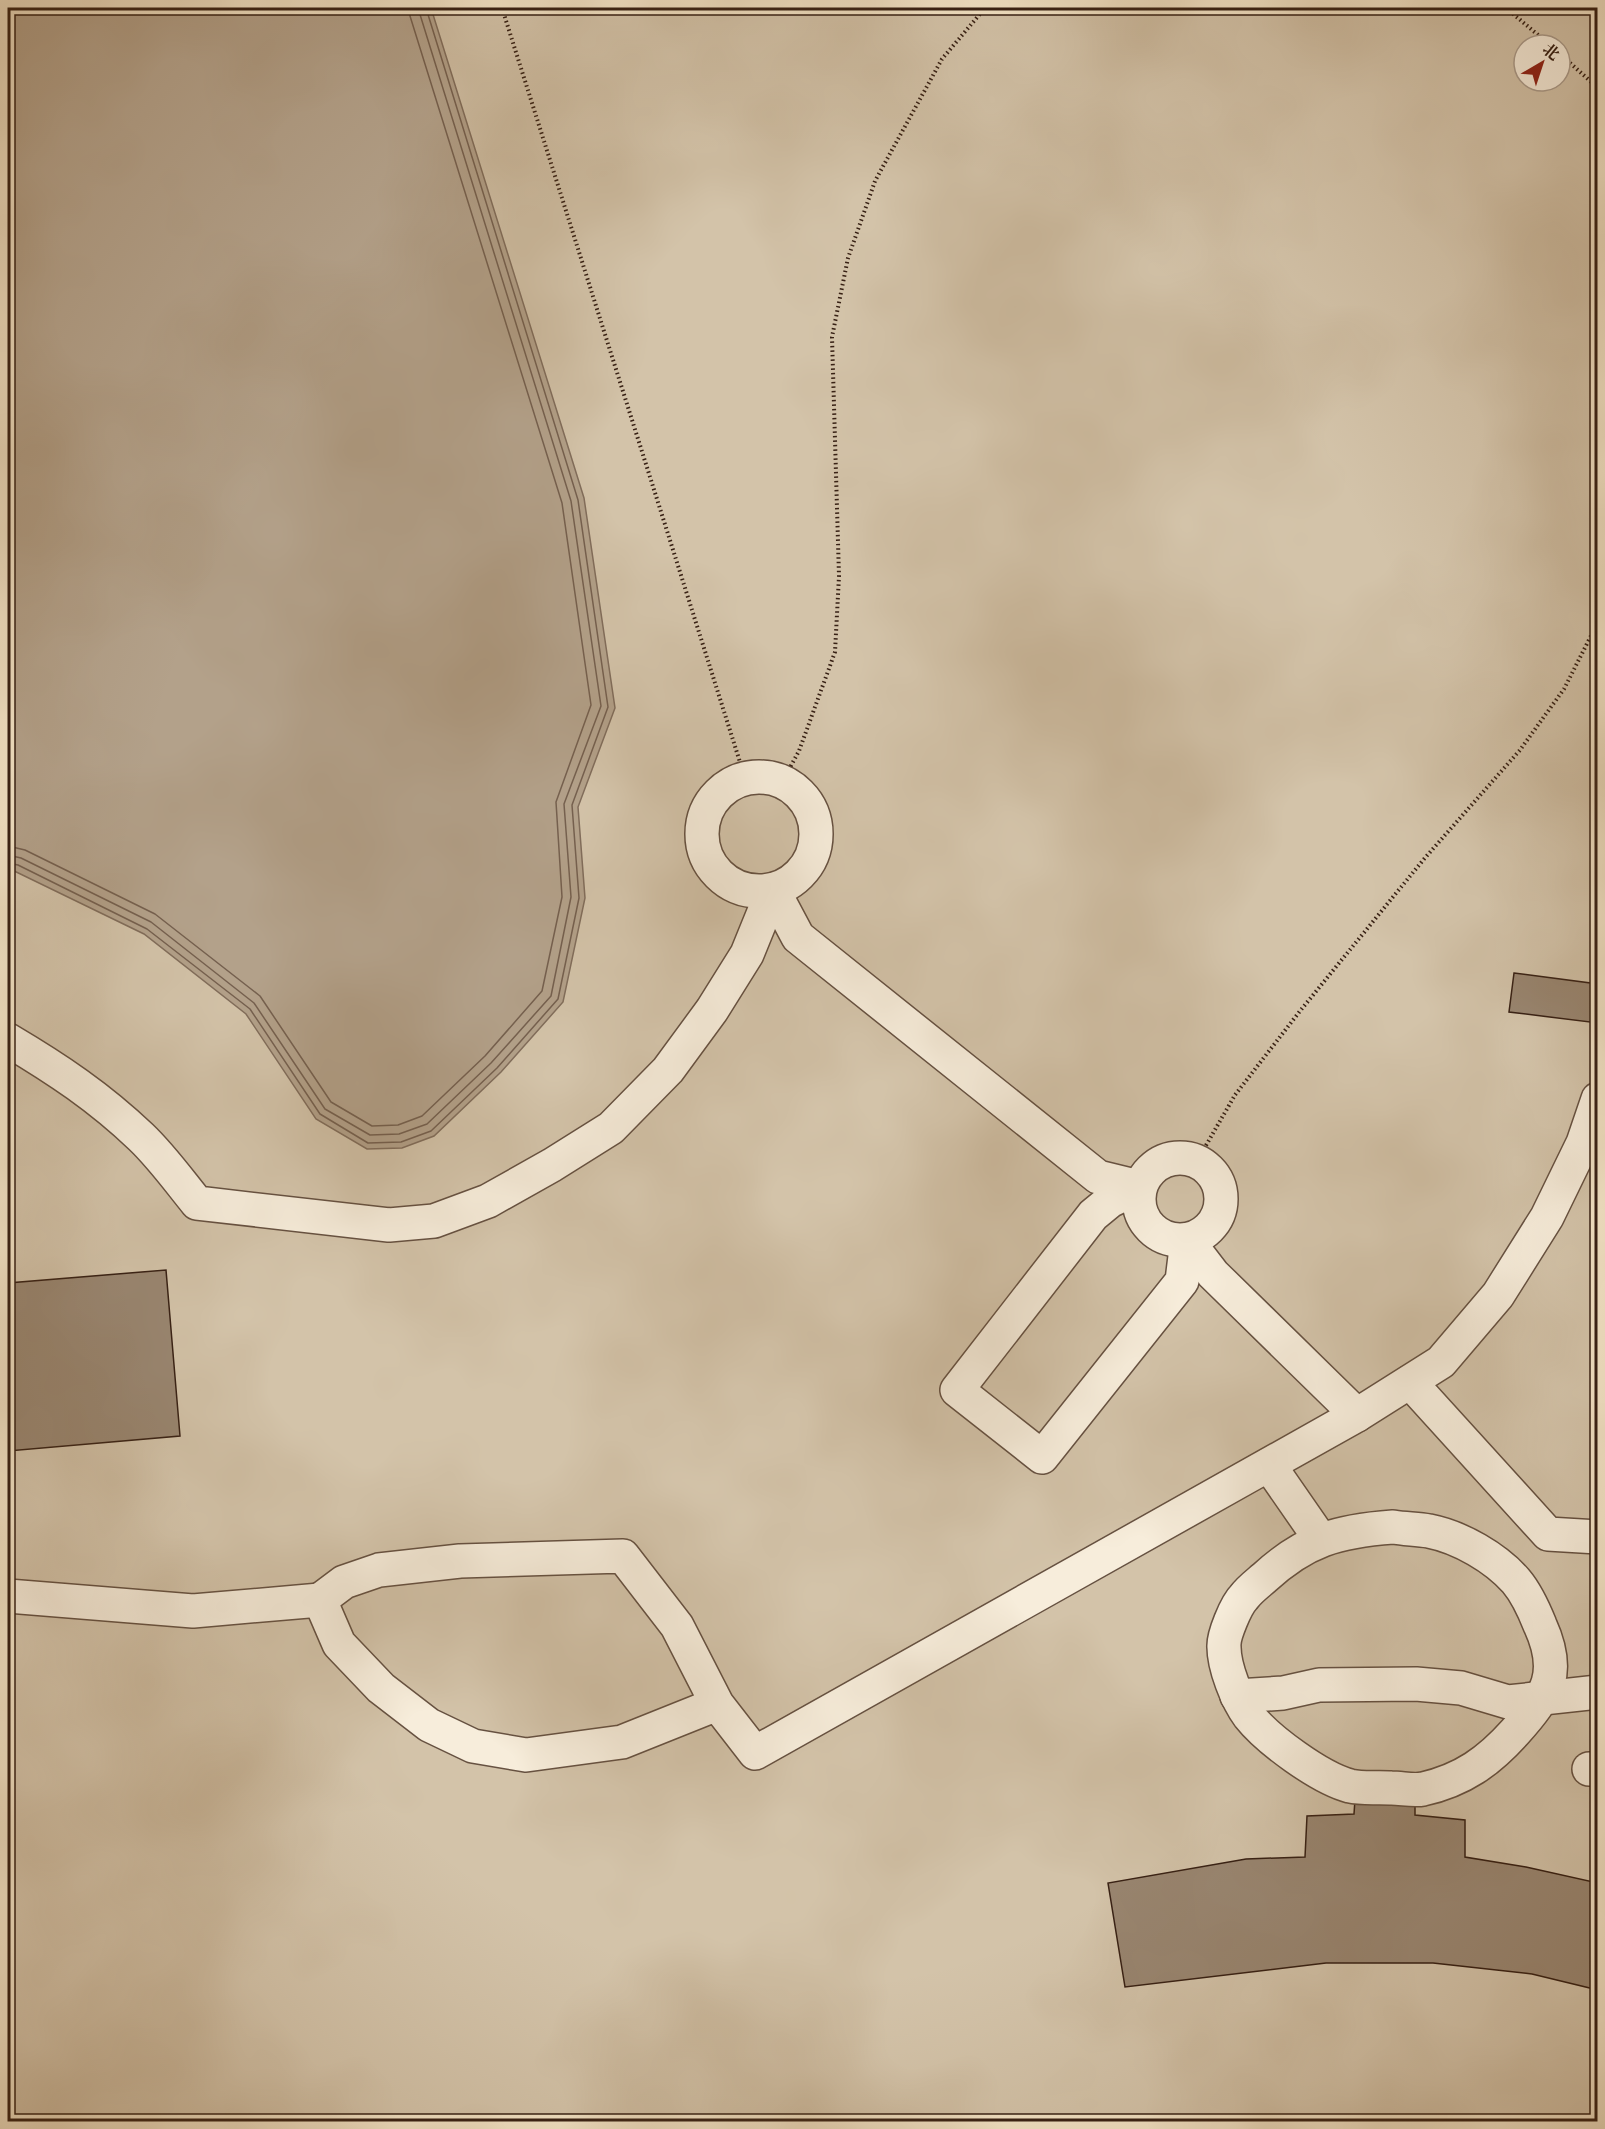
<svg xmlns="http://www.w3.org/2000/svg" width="1605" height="2129" viewBox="0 0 1605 2129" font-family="Vollkorn,'Noto Serif SC',serif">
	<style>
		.green { fill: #d3c3a9; stroke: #85725e; stroke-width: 1.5; fill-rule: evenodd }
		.water { fill: #b3a18a; stroke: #816d5b; stroke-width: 1.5 }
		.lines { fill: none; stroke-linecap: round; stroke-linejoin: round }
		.shore { stroke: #75604f; stroke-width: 1.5 }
		.building { fill: #998671; stroke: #372014; stroke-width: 1.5 }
		.minor-casing { stroke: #665141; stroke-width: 36 }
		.path { stroke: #372014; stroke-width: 4; stroke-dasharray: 1.5 3; stroke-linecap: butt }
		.minor { stroke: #f7eddb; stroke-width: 33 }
	</style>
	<rect width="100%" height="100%" fill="#f3e4c7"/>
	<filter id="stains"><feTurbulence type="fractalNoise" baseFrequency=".00333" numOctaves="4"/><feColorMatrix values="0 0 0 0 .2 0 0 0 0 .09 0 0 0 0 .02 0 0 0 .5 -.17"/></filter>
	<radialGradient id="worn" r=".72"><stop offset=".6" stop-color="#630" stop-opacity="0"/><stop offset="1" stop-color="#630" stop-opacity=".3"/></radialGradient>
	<path class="green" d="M8 8H1597V2121L8 2122ZM1524 45H1560V81H1524Z"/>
	<path class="water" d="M8 8H431L584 498 615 708 578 807 585 898 563 1002 501 1072 434 1136 402 1148 367 1149 316 1119 246 1014 144 934 8 868Z"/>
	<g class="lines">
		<g class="shore">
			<path d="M8 846 25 850 155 914 260 996 331 1102 372 1126 398 1125 422 1116 485 1056 542 991 562 897 556 802 591 705 562 503 410 16 409 8"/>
			<path d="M8 855 21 858 151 922 254 1003 325 1109 370 1135 399 1134 427 1124 491 1063 551 996 571 897 564 804 601 706 571 501 418 8"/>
			<path d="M8 863 18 865 147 929 250 1009 320 1114 368 1143 401 1142 431 1131 497 1068 558 999 579 898 572 805 608 707 578 500 426 8"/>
		</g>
	</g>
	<g class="building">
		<path d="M1514 973 1598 984V1023L1509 1012Z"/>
		<path d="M166 1270 180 1436 8 1451V1283Z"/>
		<path d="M1357 1771 1415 1775V1815L1465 1820V1857L1526 1867 1598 1883V1990L1532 1974 1433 1963H1326L1125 1987 1108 1883 1246 1859 1305 1857 1307 1816 1354 1814Z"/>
	</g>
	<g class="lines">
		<g class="minor-casing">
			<g id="minor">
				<circle cx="759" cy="834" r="57"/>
				<path d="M773 890 798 937 1098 1177 1139 1187"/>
				<path d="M8 1040C57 1069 99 1097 141 1137 162 1157 179 1181 197 1203L389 1225 434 1221 488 1201 552 1165 611 1128 668 1070 712 1010 747 954 773 890"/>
				<circle cx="1180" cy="1199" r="41"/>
				<path d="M1139 1187 1110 1201 1093 1215 957 1390 1042 1457 1182 1281 1187 1240"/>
				<path d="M1187 1240 1213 1274 1357 1415"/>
				<path d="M1410 1382 1548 1534 1598 1537"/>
				<path d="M1269 1465 1321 1540"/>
				<path d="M1393 1527C1405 1529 1417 1529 1429 1531 1460 1537 1496 1558 1516 1581 1527 1594 1534 1610 1540 1625 1562 1673 1548 1695 1515 1732 1489 1761 1463 1780 1423 1789 1413 1791 1402 1788 1391 1788 1378 1787 1363 1789 1350 1786 1320 1778 1268 1740 1249 1716 1237 1700 1224 1667 1224 1647 1223 1636 1236 1605 1244 1597 1249 1590 1257 1584 1264 1578 1305 1540 1338 1531 1393 1527Z"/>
				<path d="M8 1596 193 1611 320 1600"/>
				<path d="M1237 1696 1283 1693 1319 1685 1416 1684 1461 1688 1508 1702 1598 1692"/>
				<path d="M717 1704 677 1626 623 1556 460 1561 379 1570 344 1582 320 1600 339 1644 381 1688 429 1725 473 1746 526 1755 622 1742 717 1704 755 1753 1357 1415 1441 1362 1498 1295 1547 1217 1583 1143 1598 1099"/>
				<path d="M1589 1769H1598"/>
			</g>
		</g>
		<g class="path">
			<path d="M502 8 745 778"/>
			<path d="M1506 8 1550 45"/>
			<path d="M1560 54 1598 88"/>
			<path d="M782 782 799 751 835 652 839 576 832 337 848 258 875 181 942 59 985 8"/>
			<path d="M1197 1161 1235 1095 1300 1011 1424 859 1520 750 1564 689 1598 622"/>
		</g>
		<use href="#minor" class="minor"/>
	</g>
	<rect width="1605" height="2129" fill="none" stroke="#f3e4c7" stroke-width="30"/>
	<rect x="9" y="9" width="1587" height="2111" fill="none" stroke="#372014" stroke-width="3"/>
	<rect x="15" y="15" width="1575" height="2099" fill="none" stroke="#372014" stroke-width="1.5"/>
	<g transform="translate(1542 63) rotate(39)"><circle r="28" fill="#f7eddb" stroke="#aa9b8b" stroke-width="1.5"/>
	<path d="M0-4.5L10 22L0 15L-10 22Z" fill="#8f2418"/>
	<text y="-9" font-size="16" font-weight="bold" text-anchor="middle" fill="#372014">北</text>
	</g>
	<rect width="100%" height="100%" filter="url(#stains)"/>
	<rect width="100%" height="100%" fill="url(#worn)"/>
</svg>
